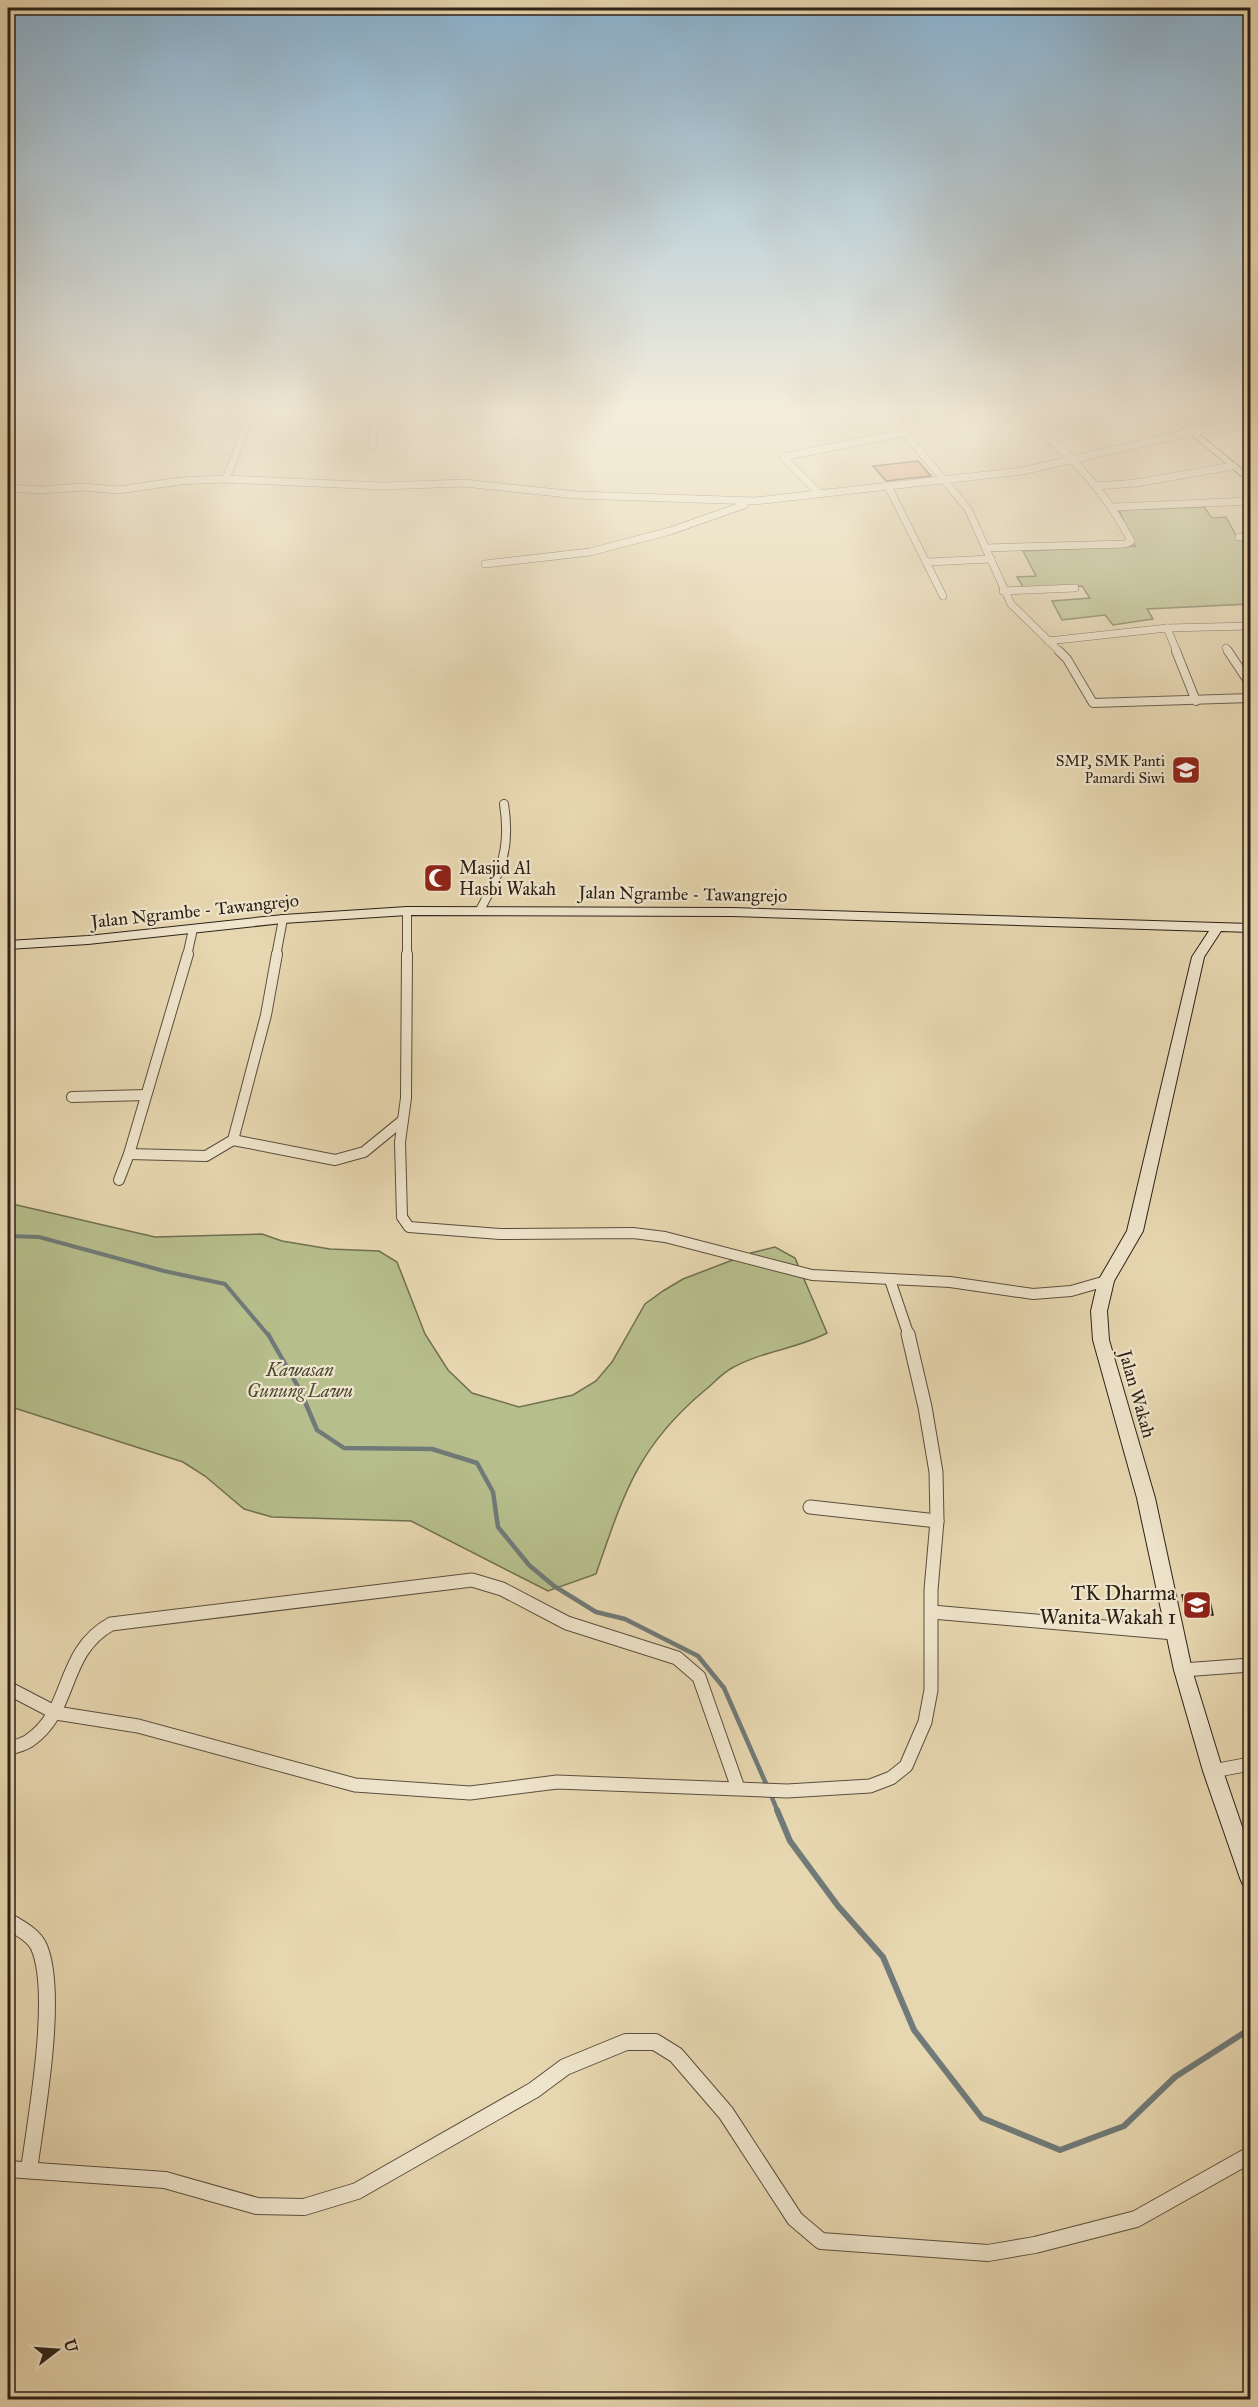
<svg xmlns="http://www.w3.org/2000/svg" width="1258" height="2407" viewBox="0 0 1258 2407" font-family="'IM FELL Great Primer',serif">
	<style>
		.green { fill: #b6be8b; stroke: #717051; stroke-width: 1.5 }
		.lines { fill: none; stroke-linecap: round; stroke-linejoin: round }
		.stream-far2 { stroke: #707a78; stroke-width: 4 }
		.stream-far1 { stroke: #707a78; stroke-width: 4.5 }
		.stream { stroke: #707a78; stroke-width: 6 }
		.building { fill: #da8f72; stroke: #2c2117; stroke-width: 1.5 }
		.street-far4-casing { stroke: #5b4e3d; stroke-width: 8 }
		.street-far3-casing { stroke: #5b4e3d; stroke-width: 10 }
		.street-far2-casing { stroke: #5b4e3d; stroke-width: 12 }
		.street-far1-casing { stroke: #5b4e3d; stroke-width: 15 }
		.street-casing { stroke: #5b4e3d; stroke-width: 18 }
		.secondary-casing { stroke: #2c2117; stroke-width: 2 }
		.street-far4 { stroke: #efe5cc; stroke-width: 7 }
		.street-far3 { stroke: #efe5cc; stroke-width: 8 }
		.street-far2 { stroke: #efe5cc; stroke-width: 10 }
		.street-far1 { stroke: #efe5cc; stroke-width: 13 }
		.street { stroke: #efe5cc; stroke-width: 16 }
		.secondary { fill: #efe5cc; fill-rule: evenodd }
		.labels { text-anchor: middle; stroke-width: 4.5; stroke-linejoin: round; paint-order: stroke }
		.far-poi-label { font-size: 15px; fill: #2c2117; stroke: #efe5cc; text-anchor: end }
		.poi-label { font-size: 18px; fill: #2c2117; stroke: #efe5cc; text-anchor: start }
		.street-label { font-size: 18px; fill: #2c2117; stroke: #efe5cc }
		.park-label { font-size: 18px; font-style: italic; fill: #4e4834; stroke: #efe5cc }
		.near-poi-label { font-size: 21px; fill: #2c2117; stroke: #efe5cc; text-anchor: end }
	</style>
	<rect width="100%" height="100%" fill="#e7d7b0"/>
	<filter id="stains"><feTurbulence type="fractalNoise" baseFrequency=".00333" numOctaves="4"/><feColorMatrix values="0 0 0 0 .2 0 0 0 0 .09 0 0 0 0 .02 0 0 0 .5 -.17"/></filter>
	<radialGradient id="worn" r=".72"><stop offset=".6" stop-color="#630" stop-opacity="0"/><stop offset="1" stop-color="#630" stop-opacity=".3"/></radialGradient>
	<g class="green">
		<path d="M1204 507 1212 518 1226 517 1238 539 1250 538V604L1147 609 1153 619 1113 625 1105 615 1062 620 1052 601 1090 598 1082 586 1023 587 1017 577 1036 576 1023 551 1135 546 1119 510Z"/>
		<path d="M8 1203 155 1237 262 1234 282 1241 330 1249 379 1251 397 1262 425 1334 448 1370 472 1393 519 1407 573 1395 596 1381 612 1362 645 1304 663 1291 683 1279 751 1253 775 1247 795 1258 827 1333C797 1349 762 1351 732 1368 722 1373 713 1384 704 1391 637 1447 623 1496 596 1574L548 1591 411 1521 272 1517 244 1509 205 1476 183 1462 8 1406Z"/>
	</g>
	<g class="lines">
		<path class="stream-far2" d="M8 1236 39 1237 164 1271 225 1284 269 1336"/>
		<g class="stream-far1">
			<path d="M268 1334 300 1390 317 1430 344 1448 432 1449 477 1463 493 1492 498 1527 529 1565 554 1586 596 1612 625 1619 698 1656 724 1688 767 1786"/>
			<path d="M770 1793 778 1812"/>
		</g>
		<path class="stream" d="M777 1810 790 1841 838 1906 883 1957 914 2030 982 2118 1060 2150 1124 2126 1175 2077 1250 2029"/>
	</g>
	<g class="building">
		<path d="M918 461 931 476 886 481 873 466Z"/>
		<path d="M428 872H449L447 884H426Z"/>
		<path d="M1182 1595 1209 1596 1213 1615 1186 1614Z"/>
	</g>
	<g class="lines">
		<g class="street-far4-casing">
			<g id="street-far4">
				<path d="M373 409V445"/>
				<path d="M885 409 968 509 1011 604 1060 652"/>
				<path d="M887 413 929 409"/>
				<path d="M226 479 252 411"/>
				<path d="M888 486 943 596"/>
				<path d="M1096 486 1136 483 1233 466"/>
				<path d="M8 488 41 490 82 487 119 490 180 481 226 479 382 486 464 483 577 495 755 501 1022 471 1192 432 1250 423"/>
				<path d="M819 493 783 457 902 433"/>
				<path d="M1113 507 1250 501"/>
				<path d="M1239 537 1250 536"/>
				<path d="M985 548 1126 544 1131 541C1101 483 1065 451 1017 409"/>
				<path d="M928 562 991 559"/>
				<path d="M485 564 590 552 670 531 744 505"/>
				<path d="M1003 591 1075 588"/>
				<path d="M1167 628 1177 652"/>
				<path d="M1048 641 1167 628 1250 626"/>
				<path d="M1226 648 1229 652"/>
			</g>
		</g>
		<g class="street-far3-casing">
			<g id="street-far3">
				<path d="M1059 651 1067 659 1093 703 1250 698"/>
				<path d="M1176 651 1196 701"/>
				<path d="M1228 651 1250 684"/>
				<path d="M480 910C501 872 511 848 504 804"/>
				<path d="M187 956 193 929"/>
				<path d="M276 956 283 919"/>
				<path d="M407 956V911"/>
			</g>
		</g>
		<g class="street-far2-casing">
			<g id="street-far2">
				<path d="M188 954 129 1154 206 1156 233 1140 266 1015 277 954"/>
				<path d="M407 954 406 1098 400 1142 402 1217 409 1227 500 1234 633 1233 665 1237 812 1275 950 1282 1033 1294 1071 1291 1106 1281"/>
				<path d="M72 1097 146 1095"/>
				<path d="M233 1140 335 1160 364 1152 402 1121"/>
				<path d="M119 1180 129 1154"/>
				<path d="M890 1280 909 1336"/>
			</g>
		</g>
		<g class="street-far1-casing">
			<g id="street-far1">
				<path d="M810 1507 937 1521"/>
				<path d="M932 1612 1174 1633"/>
				<path d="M1183 1670 1250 1665"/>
				<path d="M8 1688 56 1713 138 1726 355 1785 470 1793 557 1782 787 1791 870 1786 891 1778 906 1766 925 1722 931 1690V1590L937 1521 936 1472 925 1407 908 1334"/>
				<path d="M8 1749C15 1746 24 1745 30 1740 73 1711 60 1652 111 1624L472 1580 502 1589 567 1623 677 1658 699 1677 738 1788"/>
				<path d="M1213 1771 1250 1764"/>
			</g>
		</g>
		<g class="street-casing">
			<g id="street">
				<path d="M8 1921C19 1928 34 1935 39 1947 59 1994 36 2117 29 2170"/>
				<path d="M8 2169 165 2180 257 2206 304 2207 357 2191 534 2090 565 2067 626 2042H655L676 2055 726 2113 795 2219 821 2241 988 2253 1035 2245 1136 2219 1250 2155"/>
			</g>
		</g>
		<g class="secondary-casing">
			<g id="secondary">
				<path d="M1160 409H1169L1250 476V483Z"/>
				<path d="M407 907 732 908 1250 924V932L1221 931 1204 957 1143 1231 1114 1281 1107 1311 1109 1340 1155 1498 1192 1670 1223 1771 1250 1850V1888L1243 1885 1240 1878 1203 1771 1174 1670 1137 1498 1093 1340 1091 1311 1098 1281 1127 1231 1192 957 1209 931 732 916 407 915 283 923 88 944 8 949V941L88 936 283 915Z"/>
			</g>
		</g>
		<use href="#street-far4" class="street-far4"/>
		<use href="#street-far3" class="street-far3"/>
		<use href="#street-far2" class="street-far2"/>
		<use href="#street-far1" class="street-far1"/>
		<use href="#street" class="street"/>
		<use href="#secondary" class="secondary"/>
	</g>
	<linearGradient id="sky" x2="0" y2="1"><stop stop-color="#8ab5d5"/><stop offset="0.55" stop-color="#f4eddb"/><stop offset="1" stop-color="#f4eddb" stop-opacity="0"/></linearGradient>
	<rect width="1258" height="746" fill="url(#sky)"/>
	<defs>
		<g id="school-square" transform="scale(1.5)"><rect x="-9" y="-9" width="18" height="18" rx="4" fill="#8f2418" stroke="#efe5cc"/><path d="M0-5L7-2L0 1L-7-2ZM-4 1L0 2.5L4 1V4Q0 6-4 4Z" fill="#fff"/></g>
		<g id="mosque-square" transform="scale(1.5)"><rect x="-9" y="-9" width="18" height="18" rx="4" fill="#8f2418" stroke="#efe5cc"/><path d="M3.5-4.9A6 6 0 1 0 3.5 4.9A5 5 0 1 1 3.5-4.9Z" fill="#fff"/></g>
	</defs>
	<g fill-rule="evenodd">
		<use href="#school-square" x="1186" y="770"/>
		<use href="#mosque-square" x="438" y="878"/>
		<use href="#school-square" x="1197" y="1605"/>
	</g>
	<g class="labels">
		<g class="far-poi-label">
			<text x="1165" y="766">SMP, SMK Panti<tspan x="1165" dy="17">Pamardi Siwi</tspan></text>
		</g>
		<g class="poi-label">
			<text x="459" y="874">Masjid Al<tspan x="459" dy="21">Hasbi Wakah</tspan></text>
		</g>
		<g class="street-label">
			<text transform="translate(683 894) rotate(1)" y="6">Jalan Ngrambe - Tawangrejo</text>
			<text transform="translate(195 911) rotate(-6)" y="6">Jalan Ngrambe - Tawangrejo</text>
			<text transform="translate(1137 1394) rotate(74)" y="6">Jalan Wakah</text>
		</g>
		<g class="park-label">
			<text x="300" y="1376">Kawasan<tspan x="300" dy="21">Gunung Lawu</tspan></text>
		</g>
		<g class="near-poi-label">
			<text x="1176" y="1600">TK Dharma<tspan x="1176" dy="24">Wanita Wakah 1</tspan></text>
		</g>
	</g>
	<rect width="1258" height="2407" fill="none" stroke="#e7d7b0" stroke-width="30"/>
	<rect x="9" y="9" width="1240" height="2389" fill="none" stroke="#2c2117" stroke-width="3"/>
	<rect x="15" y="15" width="1228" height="2377" fill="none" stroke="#2c2117" stroke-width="1.5"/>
	<g transform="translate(57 2350) rotate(73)" stroke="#efe5cc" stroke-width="4.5" paint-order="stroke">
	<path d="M0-4.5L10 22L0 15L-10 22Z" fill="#2c2117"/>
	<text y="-9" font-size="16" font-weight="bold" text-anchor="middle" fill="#2c2117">U</text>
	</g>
	<rect width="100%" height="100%" filter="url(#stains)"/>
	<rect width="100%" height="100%" fill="url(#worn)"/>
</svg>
